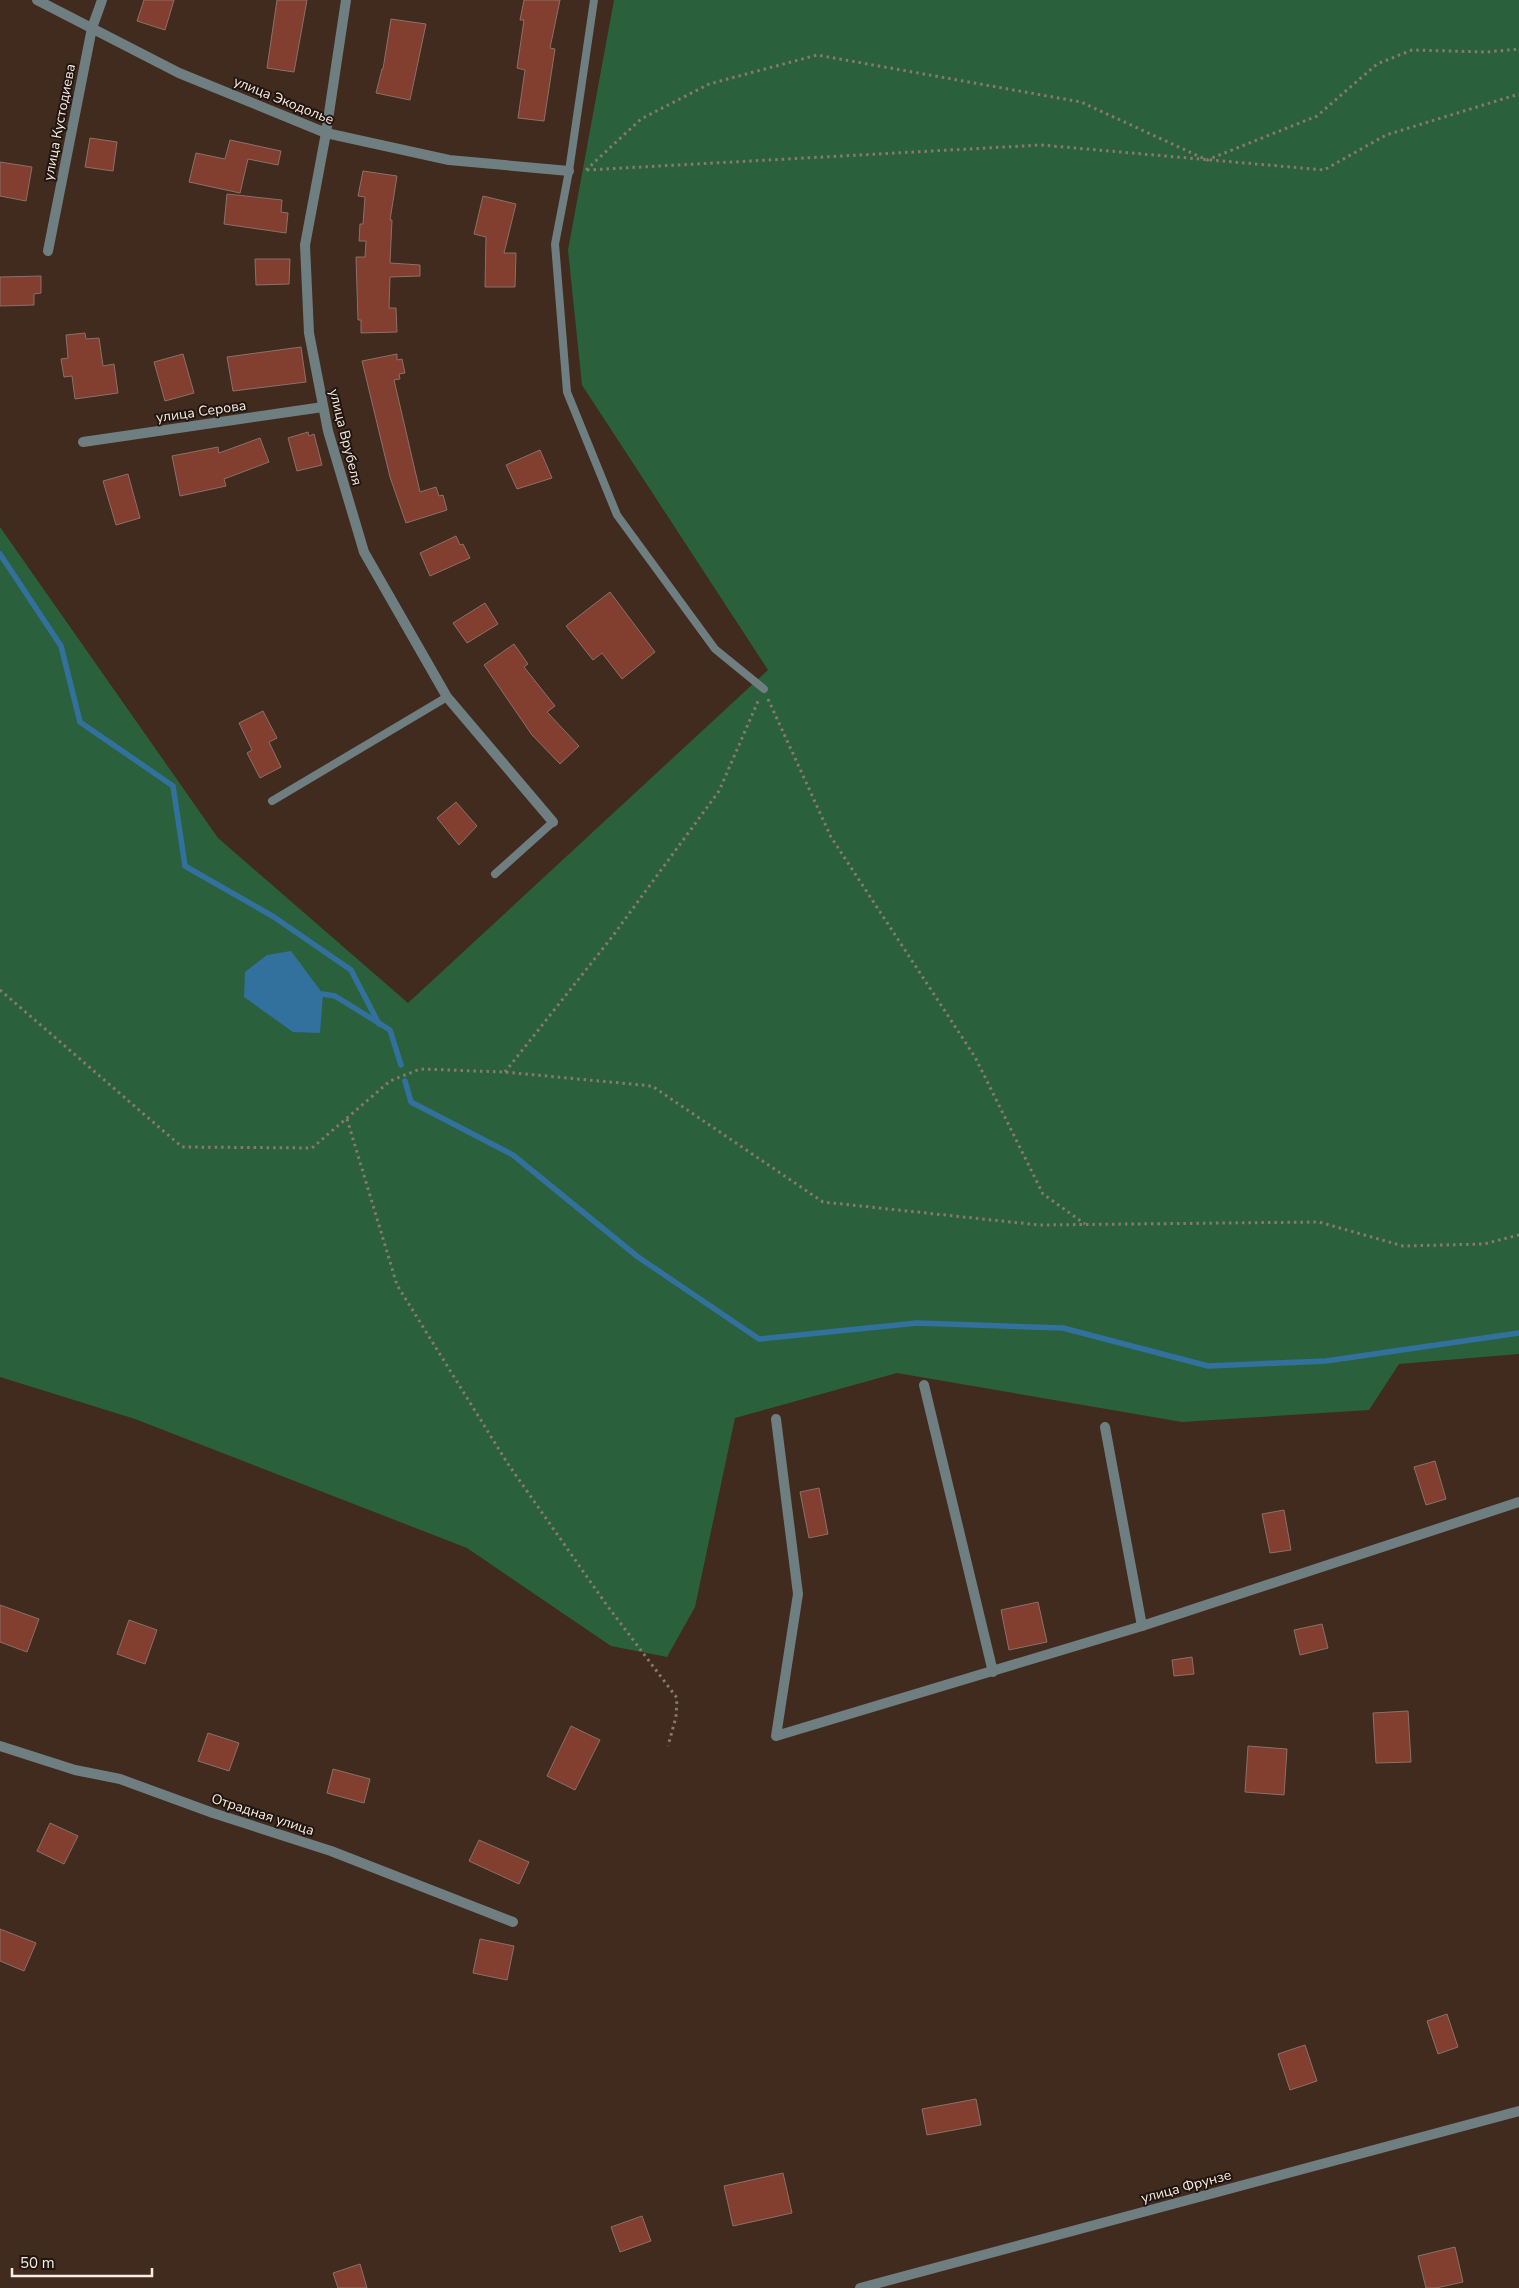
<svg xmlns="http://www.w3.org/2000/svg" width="1519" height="2288" viewBox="0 0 1519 2288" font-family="'Nunito Sans',sans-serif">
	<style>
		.green { fill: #2a613c }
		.water { fill: #32719e }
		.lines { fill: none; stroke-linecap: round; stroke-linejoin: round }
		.stream { stroke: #32719e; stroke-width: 5.5 }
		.building { fill: #823e2f; stroke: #8c7068 }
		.path { stroke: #8a786d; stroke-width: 3; stroke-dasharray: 2.5 4; stroke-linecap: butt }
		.service { stroke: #6f7e80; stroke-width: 8 }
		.minor { stroke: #6f7e80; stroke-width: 10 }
		.tertiary { stroke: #6f7e80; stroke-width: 10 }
		.labels { text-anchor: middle; stroke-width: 4; stroke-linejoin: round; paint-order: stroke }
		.street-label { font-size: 14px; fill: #faebe3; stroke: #201610 }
	</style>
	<rect width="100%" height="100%" fill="#402b1e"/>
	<path class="green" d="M614 0H1519V1354L1399 1364 1369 1410 1182 1422 897 1373 735 1418 695 1607 667 1657 611 1646 467 1548 135 1419 0 1377V527L218 838 408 1003 768 670 582 385 568 250Z"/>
	<path class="water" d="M291 951 323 994 320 1033 293 1032 244 997 245 972 267 955Z"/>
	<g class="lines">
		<g class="stream">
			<path d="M0 554 61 646 80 722 173 786 185 866 274 917 351 970 379 1024"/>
			<path d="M323 994 335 996 390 1030 401 1065"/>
			<path d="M405 1081 411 1102 513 1155 638 1257 759 1339 917 1323 1063 1328 1208 1366 1326 1361 1519 1333"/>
		</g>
	</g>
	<g class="building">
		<path d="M144 0H174L165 30 137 21Z"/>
		<path d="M277 0H307L294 72 267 68Z"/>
		<path d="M524 0H560L550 48 555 49 544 121 518 118 525 70 517 68 524 20H520Z"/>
		<path d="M391 19 426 24 410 100 376 93 382 69H383Z"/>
		<path d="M90 138 117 142 113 171 85 167Z"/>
		<path d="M230 140 281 151 278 165 248 159 240 193 189 182 196 153 225 159Z"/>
		<path d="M0 162 32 167 26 201 0 196Z"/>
		<path d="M363 171 397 176 390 220H392L390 263 420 265V276L390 277 389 308H396L397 332 361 333V320H358L356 257H365L366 241H359L360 224H363L365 197 358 196Z"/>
		<path d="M227 194 282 200 281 212 288 213 286 233 224 224Z"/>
		<path d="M483 196 516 204 504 253H516L515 287H485L486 237 474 234Z"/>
		<path d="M255 259H290L289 284 256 285Z"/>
		<path d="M41 276V293L34 294V305L0 306V277Z"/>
		<path d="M85 333 86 339 99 338 103 366 114 364 118 393 75 399 72 376 64 377 61 359 68 358 66 335Z"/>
		<path d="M301 347 306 382 233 391 227 357Z"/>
		<path d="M183 354 194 393 165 401 154 362Z"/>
		<path d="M397 354V360L402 359 405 373 399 374 400 379 394 380 420 492 436 487 439 496 443 495 447 510 406 523 390 477 362 361Z"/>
		<path d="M308 432 309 436 314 434 322 465 297 471 288 438Z"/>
		<path d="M260 438 269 462 224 479 226 486 180 496 172 456 218 447 219 453Z"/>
		<path d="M540 450 552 478 517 489 506 465Z"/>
		<path d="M128 474 140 518 116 525 103 481Z"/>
		<path d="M456 536 460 545 463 544 470 558 430 576 420 553Z"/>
		<path d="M610 592 655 652 622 679 602 653 593 660 566 626Z"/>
		<path d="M485 603 498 624 467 643 453 623Z"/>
		<path d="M514 644 528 664 524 667 555 706 547 712 579 746 560 764 532 735 484 665Z"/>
		<path d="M263 711 277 738 269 742 281 767 260 778 247 753 252 750 239 723Z"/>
		<path d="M456 802 477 826 459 845 437 818Z"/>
		<path d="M1435 1461 1446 1499 1426 1505 1414 1467Z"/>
		<path d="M819 1488 828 1534 809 1538 800 1492Z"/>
		<path d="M1284 1510 1291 1550 1270 1553 1262 1514Z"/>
		<path d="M1038 1602 1047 1642 1009 1650 1001 1610Z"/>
		<path d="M0 1605 39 1619 27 1652 0 1642Z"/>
		<path d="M129 1620 157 1630 145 1664 117 1654Z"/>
		<path d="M1322 1624 1328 1648 1300 1655 1294 1630Z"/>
		<path d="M1192 1657 1194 1674 1174 1676 1172 1660Z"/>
		<path d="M1408 1711 1411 1762 1376 1763 1373 1713Z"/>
		<path d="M571 1726 600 1740 575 1790 547 1776Z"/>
		<path d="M208 1733 239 1743 229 1771 198 1761Z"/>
		<path d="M1248 1746 1287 1749 1284 1795 1245 1792Z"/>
		<path d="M333 1769 370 1779 364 1803 327 1793Z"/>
		<path d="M50 1823 78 1836 64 1864 37 1851Z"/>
		<path d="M479 1840 529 1862 519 1884 469 1861Z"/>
		<path d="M0 1929 36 1943 24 1971 0 1961Z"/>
		<path d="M480 1939 514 1946 507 1980 473 1973Z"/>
		<path d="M1447 2014 1458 2047 1438 2054 1427 2021Z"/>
		<path d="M1305 2045 1317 2081 1290 2090 1278 2054Z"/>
		<path d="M976 2099 981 2125 927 2135 922 2109Z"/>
		<path d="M783 2173 792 2213 733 2226 724 2186Z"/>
		<path d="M642 2216 651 2241 620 2252 611 2227Z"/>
		<path d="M1455 2247 1463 2282 1436 2288H1426L1418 2256Z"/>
		<path d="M360 2264 367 2288H338L333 2273Z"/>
	</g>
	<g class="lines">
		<g class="path">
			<path d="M586 170 641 119 709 84 817 55 1081 102 1207 160 1317 116 1377 64 1412 50 1487 52 1519 49"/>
			<path d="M587 170 1041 145 1324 170 1386 135 1519 94"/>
			<path d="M768 699 831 837 975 1057 1043 1194 1085 1224"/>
			<path d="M0 990 182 1147 312 1148 390 1081 420 1069 504 1072 652 1086 823 1202 1039 1225 1319 1222 1403 1246 1484 1244 1519 1235"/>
			<path d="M505 1072 612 937 719 791 759 699"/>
			<path d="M347 1119 397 1285 508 1464 606 1604 677 1698 676 1717 668 1746"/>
		</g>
		<g class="service">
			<path d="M594 0 569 171 555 244 567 392 617 515 715 649 764 689"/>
			<path d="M272 801 447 697"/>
			<path d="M495 874 553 822"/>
		</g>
		<g class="minor">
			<path d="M37 0 179 73 326 133 449 160 569 171"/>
			<path d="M346 0 326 133 305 245 309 333 328 431 364 552 447 697 553 822"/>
			<path d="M48 251 92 28 102 0"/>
			<path d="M83 442 323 407"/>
			<path d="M924 1385 993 1672"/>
			<path d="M776 1419 798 1594 776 1736 1142 1626 1519 1502"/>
			<path d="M1105 1427 1142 1626"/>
			<path d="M0 1746 75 1770 120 1779 213 1813 331 1851 513 1922"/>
		</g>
		<path class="tertiary" d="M860 2288 1519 2111"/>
	</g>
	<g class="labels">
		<g class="street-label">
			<text transform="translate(284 100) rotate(22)" y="5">улица Экодолье</text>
			<text transform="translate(59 122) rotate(-79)" y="5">улица Кустодиева</text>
			<text transform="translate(201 411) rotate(-8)" y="5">улица Серова</text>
			<text transform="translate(346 437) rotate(76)" y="5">улица Врубеля</text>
			<text transform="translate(263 1814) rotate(18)" y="5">Отрадная улица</text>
			<text transform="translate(1186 2186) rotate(-15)" y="5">улица Фрунзе</text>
		</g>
	</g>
	<path d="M12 2268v8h140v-8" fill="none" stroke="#faebe3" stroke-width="2.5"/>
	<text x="20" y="2268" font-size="15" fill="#faebe3" stroke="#201610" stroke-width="4" paint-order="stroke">50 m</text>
</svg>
